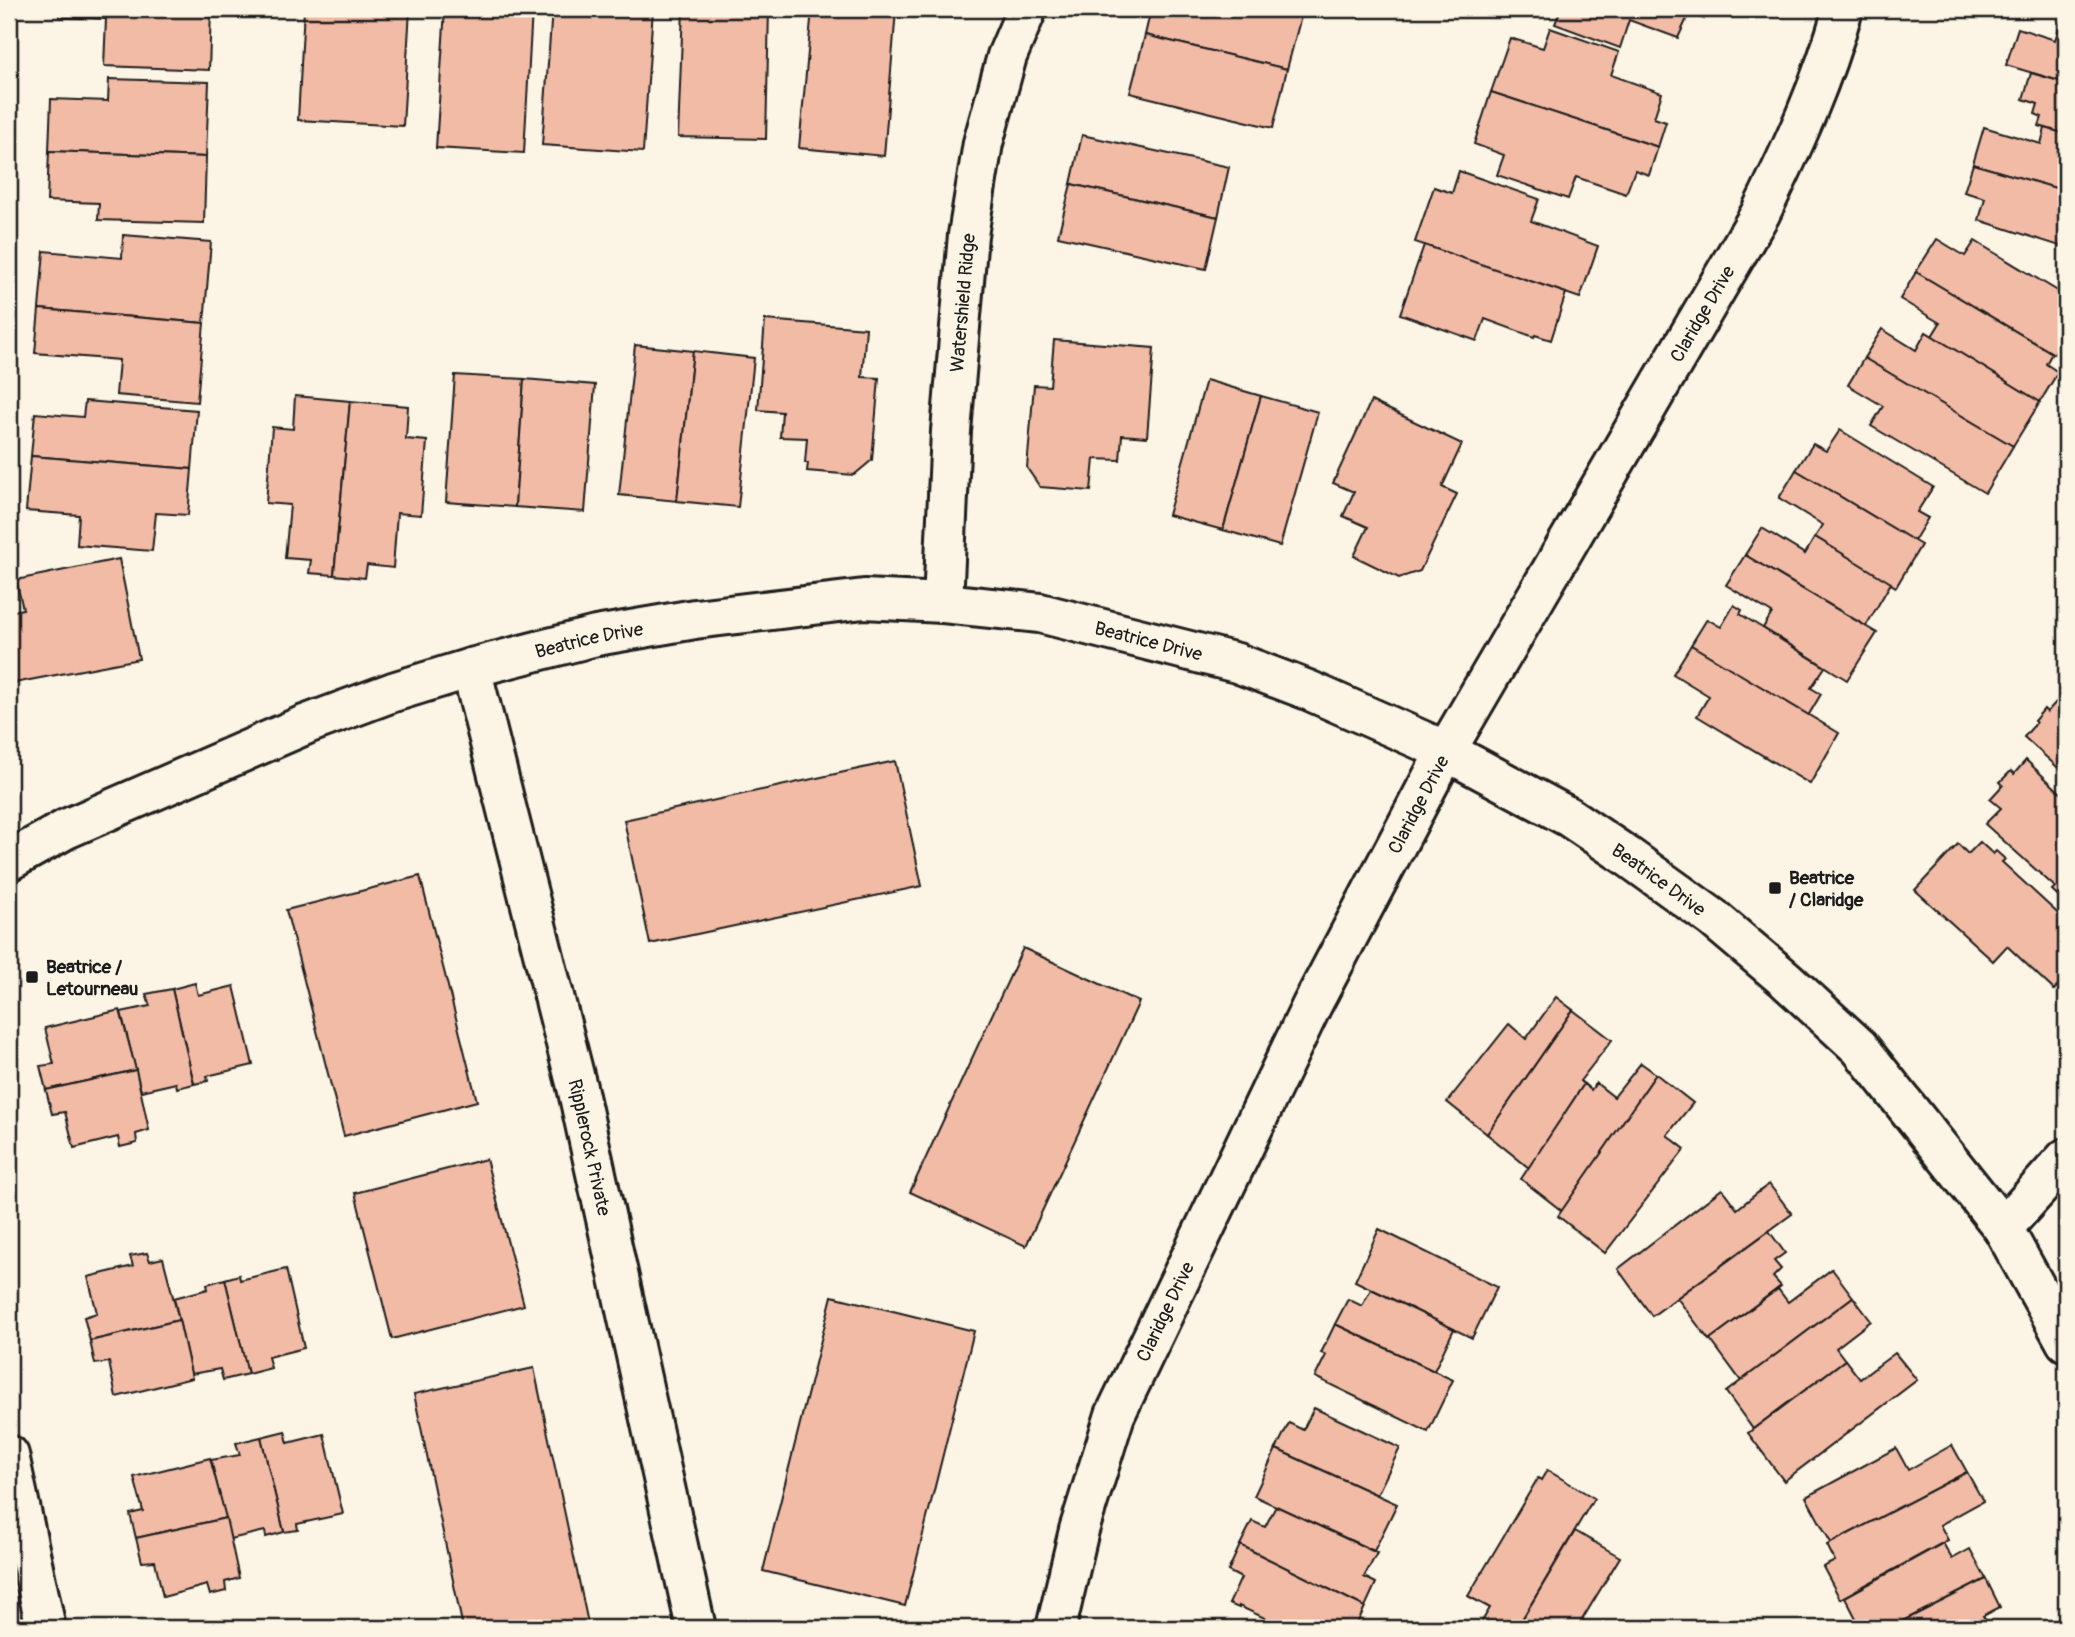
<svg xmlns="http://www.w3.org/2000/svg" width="2075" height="1637" viewBox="0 0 2075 1637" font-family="Pangolin,sans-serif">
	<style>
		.building { fill: #f2bba6; stroke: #1c1c1c; stroke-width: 2 }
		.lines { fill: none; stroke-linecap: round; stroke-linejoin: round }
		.minor-casing { stroke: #1c1c1c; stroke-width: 44 }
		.minor { stroke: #fcf5e5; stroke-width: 38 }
		.poi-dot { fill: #1c1c1c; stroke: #fcf5e5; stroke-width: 2.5 }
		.labels { text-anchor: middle; stroke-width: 5; stroke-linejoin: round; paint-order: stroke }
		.street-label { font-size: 19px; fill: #1c1c1c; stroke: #fcf5e5 }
		.poi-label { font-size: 19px; font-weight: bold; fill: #1c1c1c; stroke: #fcf5e5; text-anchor: start }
	</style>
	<rect width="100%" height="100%" fill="#fcf5e5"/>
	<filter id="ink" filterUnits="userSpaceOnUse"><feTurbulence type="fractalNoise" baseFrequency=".0143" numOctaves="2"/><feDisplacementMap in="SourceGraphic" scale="14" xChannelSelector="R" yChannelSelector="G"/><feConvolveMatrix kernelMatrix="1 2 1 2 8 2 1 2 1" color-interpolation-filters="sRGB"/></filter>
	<g filter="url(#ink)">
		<g class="building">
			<path d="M59 9H211L209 70 104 66 106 19 59 17Z"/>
			<path d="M304 9H410L403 126 298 120Z"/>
			<path d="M445 9H532L524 153 436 148Z"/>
			<path d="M552 9H653L643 152 542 145Z"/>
			<path d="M683 9H769L766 139 678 137Z"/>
			<path d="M812 9 896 10 884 156 799 148Z"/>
			<path d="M1151 9H1303L1287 69 1145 35Z"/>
			<path d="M1561 9H1708L1704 19 1689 14 1678 38 1629 20 1620 48 1555 24Z"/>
			<path d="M2062 19 2066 21V83L2006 65 2018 28 2055 40Z"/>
			<path d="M1550 28 1619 52 1611 75 1662 93 1654 118 1666 122 1658 147 1491 92 1510 38 1543 48Z"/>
			<path d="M1145 35 1287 69 1273 128 1130 93Z"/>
			<path d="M2031 73 2066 83V134L2039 126 2042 117 2035 114 2038 104 2023 99Z"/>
			<path d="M109 79 209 82 206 157 49 151 51 99 108 101Z"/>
			<path d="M1491 92 1658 147 1649 175 1635 170 1626 194 1576 177 1568 199 1497 175 1504 155 1474 144Z"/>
			<path d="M1984 127 2041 144 2045 128 2066 134V191L1973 164Z"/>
			<path d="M1082 135 1229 167 1218 217 1071 184Z"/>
			<path d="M49 151 206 157 204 223 98 220 99 203 47 201Z"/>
			<path d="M1973 164 2066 191V248L1979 220 1985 198 1964 192Z"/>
			<path d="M1459 171 1539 199 1531 221 1598 246 1580 298 1415 242 1434 187 1452 193Z"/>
			<path d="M1071 184 1218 217 1206 269 1058 236Z"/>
			<path d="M123 235 211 242 204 323 39 309 44 251 122 258Z"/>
			<path d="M1937 239 1965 256 1975 241 2066 296V334L2054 354 1916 272Z"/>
			<path d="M1424 245 1566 293 1551 340 1535 335 1534 337 1485 319 1477 341 1400 314Z"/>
			<path d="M1916 272 2052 353 2046 364 2058 372 2040 402 1932 336 1940 323 1900 299Z"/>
			<path d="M39 309 204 323 197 402 116 395 119 360 35 353Z"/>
			<path d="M765 320 866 328 862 377 879 378 872 460 854 475 807 471 808 463H805L807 438 780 437 782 412 758 410Z"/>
			<path d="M1882 329 1916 350 1926 332 2040 402 2013 446 1864 358Z"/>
			<path d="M1054 340 1154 348 1147 437 1122 435 1120 460 1094 459 1091 491 1040 487 1027 468 1034 385 1050 386Z"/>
			<path d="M635 345 693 351 677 501 619 495Z"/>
			<path d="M693 351 754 358 738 507 677 501Z"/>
			<path d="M1864 358 2013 446 1985 493 1871 426 1883 406 1848 385Z"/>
			<path d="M455 375 524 379 515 507 446 502Z"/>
			<path d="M524 379 595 385 585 512 515 507Z"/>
			<path d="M1206 380 1261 396 1223 530 1168 515Z"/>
			<path d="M295 396 350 401 334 575 309 573 311 560 285 558 290 505 266 503 272 427 293 429Z"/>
			<path d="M1261 396 1318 412 1280 546 1223 530Z"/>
			<path d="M85 401 197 410 192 469 31 456 35 413 83 417Z"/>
			<path d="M350 401 408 406 406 439 427 441 421 515 397 513 393 568 367 565 365 578 334 575Z"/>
			<path d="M1371 401 1462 444 1442 487 1457 494 1420 571 1399 578 1354 556 1368 527 1343 516 1354 492 1333 483Z"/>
			<path d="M1840 430 1933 487 1917 512 1928 518 1914 541 1796 470 1813 444 1826 451Z"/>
			<path d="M31 456 192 469 188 515 156 513 152 551 77 545 79 515 26 511Z"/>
			<path d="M1796 470 1921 545 1896 587 1815 537 1823 525 1779 498Z"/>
			<path d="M1762 528 1805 554 1815 537 1891 583 1866 626 1745 555Z"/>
			<path d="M1745 555 1877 633 1847 680 1763 628 1772 613 1726 585Z"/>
			<path d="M119 559 139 659 9 684V612L23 609 16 580Z"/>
			<path d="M1734 605 1742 610 1740 614 1825 667 1811 688 1821 694 1808 716 1691 645 1707 619 1721 627Z"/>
			<path d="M1691 645 1839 733 1810 784 1697 716 1709 696 1673 674Z"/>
			<path d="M2066 691V775L2024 737 2036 723 2034 721 2044 709 2047 712Z"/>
			<path d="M2026 760 2066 798V903L2052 890 2055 887 1985 824 2001 808 1990 799 2003 785 2000 782 2011 771 2014 774Z"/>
			<path d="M895 761 922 886 650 944 624 820Z"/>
			<path d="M1980 842 1993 854 1996 851 2005 859 2002 862 2066 921V977L2054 990 2007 946 1993 961 1915 890 1958 844 1968 854Z"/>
			<path d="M420 876 477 1101 344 1136 286 910Z"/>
			<path d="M1023 948 1139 1002 1026 1246 910 1192Z"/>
			<path d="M195 983 198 995 234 986 253 1065 207 1076 208 1081 194 1084 172 989Z"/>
			<path d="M172 989 194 1084 177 1088 176 1083 141 1091 121 1012 150 1006 146 994Z"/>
			<path d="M1556 997 1573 1010 1487 1134 1447 1102 1509 1024 1526 1039Z"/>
			<path d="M120 1010 136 1070 46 1090 40 1066 54 1064 45 1028Z"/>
			<path d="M1573 1010 1612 1040 1580 1081 1584 1084 1529 1168 1487 1134Z"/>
			<path d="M1641 1063 1656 1074 1562 1211 1521 1179 1584 1084 1591 1090 1596 1083 1614 1097Z"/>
			<path d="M136 1070 149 1130 136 1134 137 1143 120 1147 118 1137 74 1148 65 1112 52 1114 46 1090Z"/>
			<path d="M1656 1074 1693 1103 1667 1135 1685 1149 1605 1253 1558 1216Z"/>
			<path d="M486 1159 524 1305 392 1339 355 1193Z"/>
			<path d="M1769 1184 1792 1214 1652 1316 1618 1269 1722 1189 1737 1209Z"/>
			<path d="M1379 1229 1497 1287 1472 1338 1355 1281Z"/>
			<path d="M1769 1231 1785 1253 1774 1261 1781 1269 1773 1277 1781 1286 1709 1340 1677 1298Z"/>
			<path d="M147 1253 150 1261 163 1258 179 1320 90 1341 84 1317 97 1313 88 1277 133 1266 130 1256Z"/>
			<path d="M286 1269 304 1348 268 1357 271 1368 248 1374 225 1279 239 1275 240 1280Z"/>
			<path d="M1832 1269 1853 1297 1741 1381 1710 1339 1778 1289 1788 1302Z"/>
			<path d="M225 1279 248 1374 223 1380 220 1369 191 1374 174 1298 208 1289 207 1284Z"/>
			<path d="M1371 1289 1454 1329 1434 1371 1335 1324 1348 1299 1362 1306Z"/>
			<path d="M832 1296 974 1331 905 1606 763 1571Z"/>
			<path d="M1853 1297 1871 1321 1836 1348 1845 1360 1753 1429 1726 1392Z"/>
			<path d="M179 1320 192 1378 116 1397 109 1362 95 1364 90 1341Z"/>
			<path d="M1335 1324 1453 1380 1428 1432 1315 1377 1326 1355 1321 1353Z"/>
			<path d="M1895 1353 1917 1380 1784 1481 1748 1433 1845 1360 1860 1379Z"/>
			<path d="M534 1368 589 1628H463L414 1394Z"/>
			<path d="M1314 1408 1400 1448 1377 1495 1276 1449 1289 1423 1303 1430Z"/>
			<path d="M285 1431 288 1443 324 1434 343 1514 297 1524 298 1530 284 1532 261 1437Z"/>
			<path d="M261 1437 284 1532 266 1537 265 1531 230 1539 211 1460 240 1455 236 1443Z"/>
			<path d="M1952 1445 1967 1472 1831 1543 1806 1497 1896 1448 1908 1470Z"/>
			<path d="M1276 1449 1397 1504 1374 1551 1254 1496Z"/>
			<path d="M210 1458 226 1518 136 1538 130 1514 143 1511 134 1477Z"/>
			<path d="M1547 1470 1594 1498 1517 1628H1478L1490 1608 1468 1596 1538 1478 1541 1480Z"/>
			<path d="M1967 1472 1983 1501 1940 1525 1948 1540 1840 1599 1823 1567 1835 1561 1827 1545Z"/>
			<path d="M1276 1506 1377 1553 1364 1577 1376 1583 1365 1607 1240 1545 1252 1521 1265 1527Z"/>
			<path d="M226 1518 239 1578 225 1582 226 1591 210 1595 207 1585 163 1597 155 1561 142 1562 136 1538Z"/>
			<path d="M1575 1531 1620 1557 1577 1628H1517Z"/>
			<path d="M1943 1543 1952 1559 1970 1549 1986 1579 1889 1628H1861L1845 1597Z"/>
			<path d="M1240 1545 1365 1607 1355 1628 1342 1623 1340 1628H1286L1239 1606V1608L1229 1604 1241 1578 1228 1571Z"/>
			<path d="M1986 1579 2000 1607 1983 1616 1988 1624 1986 1626 1987 1628H1889Z"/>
		</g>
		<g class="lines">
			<g class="minor-casing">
				<g id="minor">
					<path id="s1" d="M943 603 951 431 968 235 983 143 1007 56 1027 9"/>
					<path id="s2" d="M471 668 577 1087 696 1628"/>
					<path id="s3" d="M9 861 66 829 307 724 393 692 471 668 596 636 695 619 864 599 943 603 1040 613 1237 663 1308 690 1446 751 1569 817 1627 856 1713 918 1785 979 1859 1047 2003 1228 2066 1342"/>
					<path d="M2003 1228 2066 1158"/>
					<path d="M9 1455 46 1628"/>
					<path id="s4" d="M1056 1628 1079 1530 1115 1415 1312 1005 1446 751 1760 214C1793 147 1823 81 1843 9"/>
				</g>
			</g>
			<use href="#minor" class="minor"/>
		</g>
	</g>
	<g class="poi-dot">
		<rect x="1768" y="881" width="14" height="14" rx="3.5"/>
		<rect x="25" y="970" width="14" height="14" rx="3.5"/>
	</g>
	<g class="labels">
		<g class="street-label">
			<text dy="7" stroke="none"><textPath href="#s1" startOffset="301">Watershield Ridge</textPath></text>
			<text dy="7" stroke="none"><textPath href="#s4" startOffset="1470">Claridge Drive</textPath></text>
			<text dy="7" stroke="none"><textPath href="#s3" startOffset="623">Beatrice Drive</textPath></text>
			<text dy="7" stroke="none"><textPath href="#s3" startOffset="1190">Beatrice Drive</textPath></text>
			<text dy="7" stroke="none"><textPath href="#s4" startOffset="903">Claridge Drive</textPath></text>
			<text dy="7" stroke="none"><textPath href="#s3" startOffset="1757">Beatrice Drive</textPath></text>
			<text dy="7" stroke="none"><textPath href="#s2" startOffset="494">Ripplerock Private</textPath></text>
			<text dy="7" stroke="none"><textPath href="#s4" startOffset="336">Claridge Drive</textPath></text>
		</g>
		<g class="poi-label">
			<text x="1789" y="884">Beatrice<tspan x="1789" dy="22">/ Claridge</tspan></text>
			<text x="46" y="973">Beatrice /<tspan x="46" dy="22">Letourneau</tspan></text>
		</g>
	</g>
	<rect width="2075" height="1637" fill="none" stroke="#fcf5e5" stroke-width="35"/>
	<rect x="18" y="18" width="2040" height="1602" fill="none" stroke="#1c1c1c" stroke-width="2.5" filter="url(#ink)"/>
</svg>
